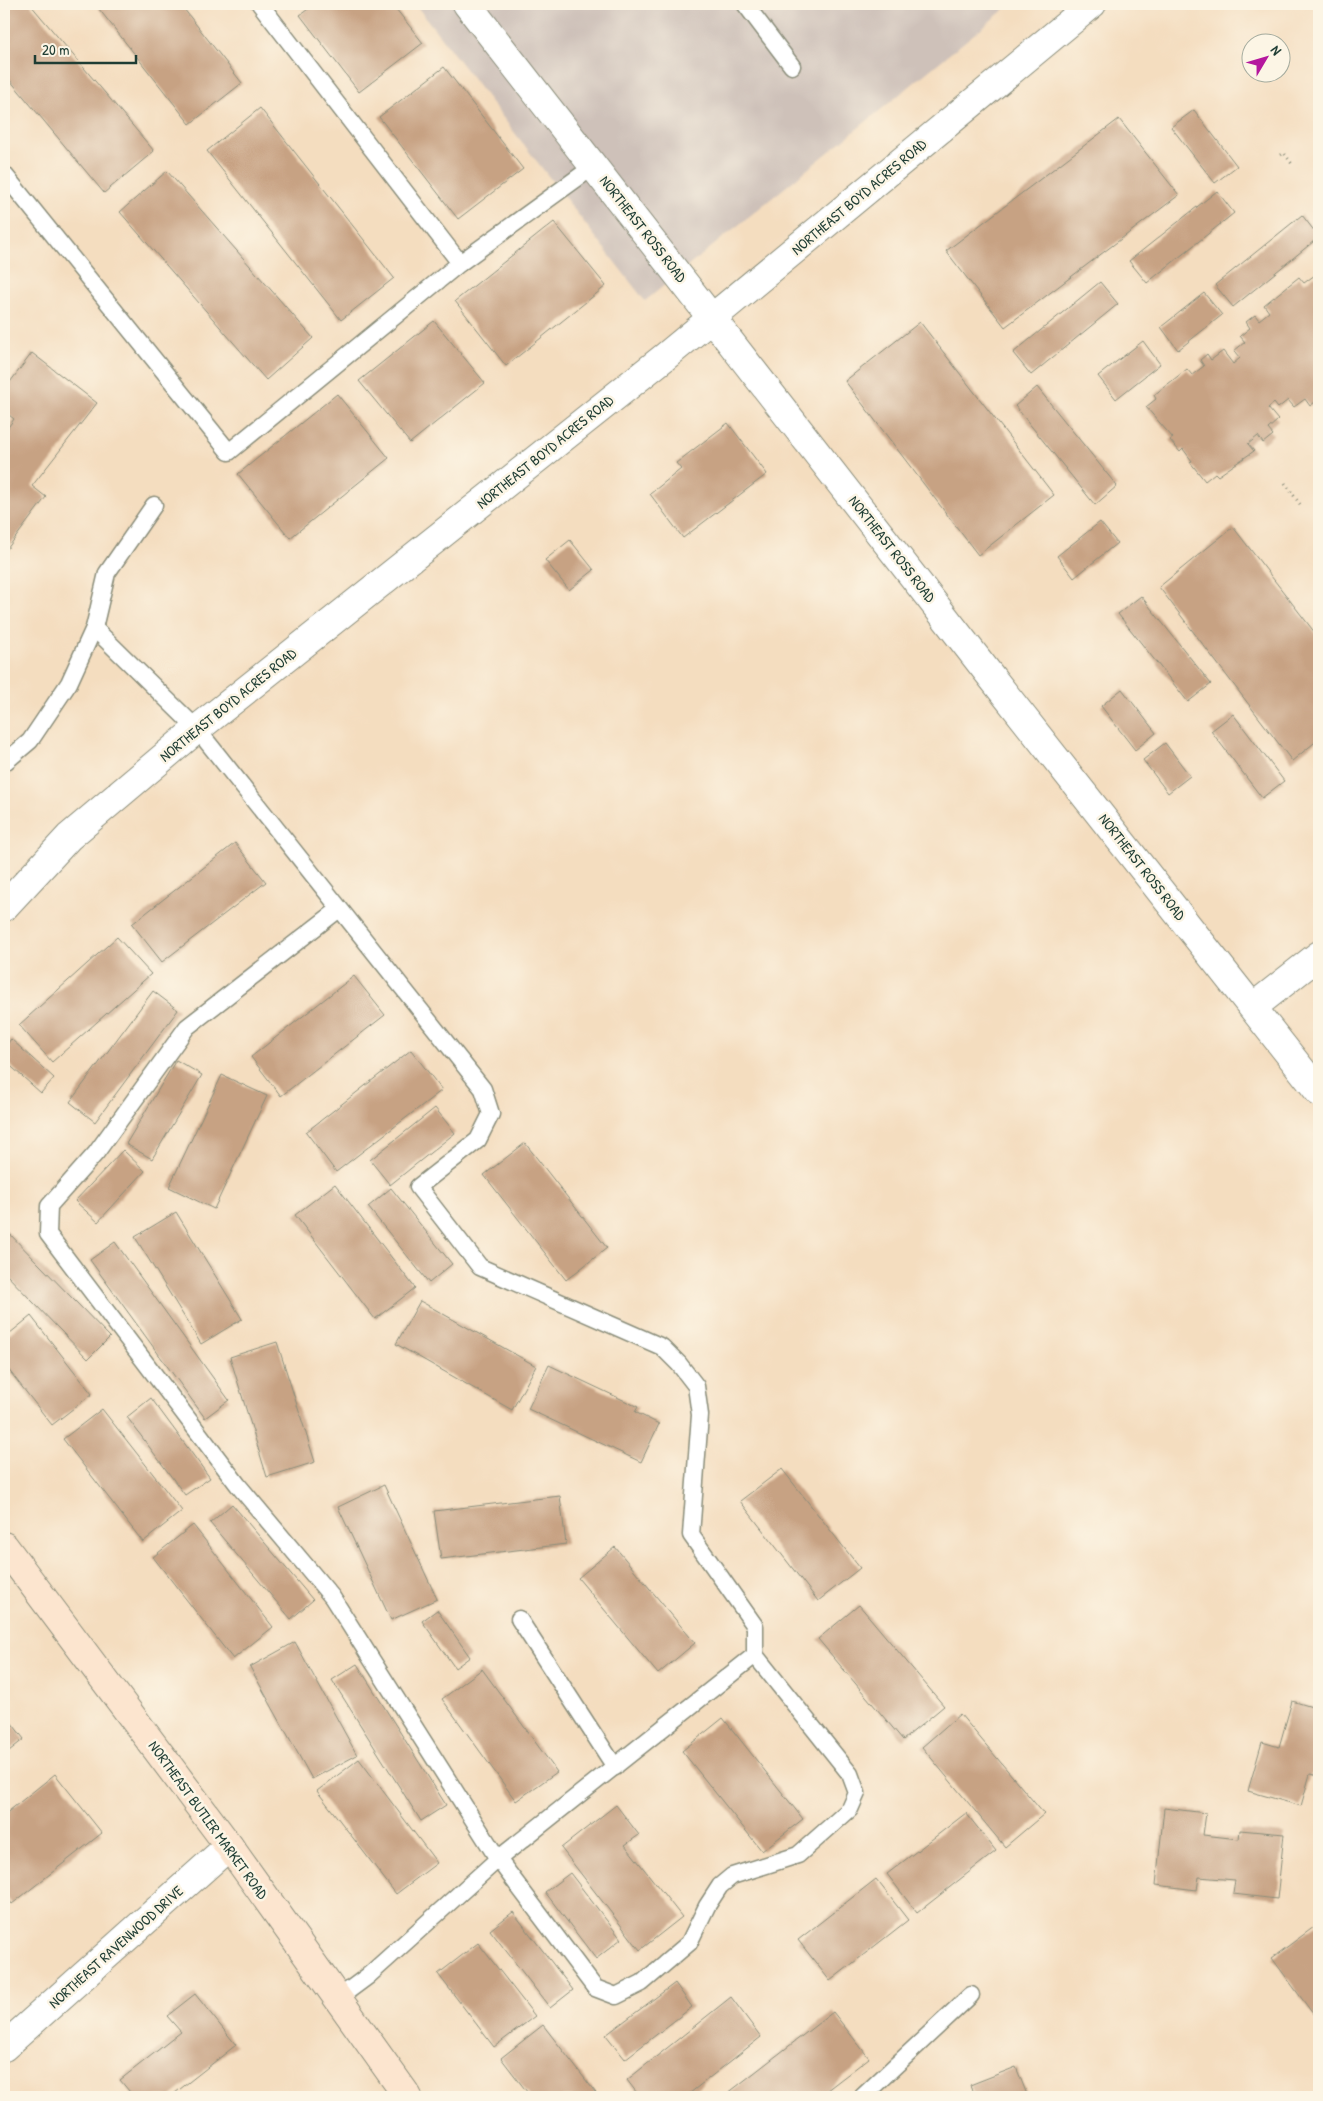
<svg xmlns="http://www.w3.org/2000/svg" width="1323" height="2101" viewBox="0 0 1323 2101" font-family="'Patrick Hand',sans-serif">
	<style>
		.industrial { fill: #cec1b9 }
		.building { fill: #c7a283 }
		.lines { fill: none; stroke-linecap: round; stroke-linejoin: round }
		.service-casing { stroke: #8a8d7a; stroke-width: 19 }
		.minor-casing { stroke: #8a8d7a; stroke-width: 30 }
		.tertiary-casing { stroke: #8a8d7a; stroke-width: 30 }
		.secondary-casing { stroke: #8a8d7a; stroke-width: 30 }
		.path { stroke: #8a8d7a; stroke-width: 3; stroke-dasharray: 1 4; stroke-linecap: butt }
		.service { stroke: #fff; stroke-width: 16 }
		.minor { stroke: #fff; stroke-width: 28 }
		.tertiary { stroke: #fff; stroke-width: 28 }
		.secondary { stroke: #fce5cf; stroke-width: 28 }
		.labels { text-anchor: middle; stroke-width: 5; stroke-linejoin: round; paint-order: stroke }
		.street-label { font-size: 15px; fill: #1f3d34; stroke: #fcf5e5 }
	</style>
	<rect width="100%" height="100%" fill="#fcf5e5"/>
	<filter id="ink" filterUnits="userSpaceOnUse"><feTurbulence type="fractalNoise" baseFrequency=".02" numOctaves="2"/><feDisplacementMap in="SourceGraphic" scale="10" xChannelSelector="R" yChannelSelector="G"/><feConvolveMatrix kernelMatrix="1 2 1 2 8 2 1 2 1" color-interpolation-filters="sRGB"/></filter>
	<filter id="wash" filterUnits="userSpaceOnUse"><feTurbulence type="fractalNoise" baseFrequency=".0096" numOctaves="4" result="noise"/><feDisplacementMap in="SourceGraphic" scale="20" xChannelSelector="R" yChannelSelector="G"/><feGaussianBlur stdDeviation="1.12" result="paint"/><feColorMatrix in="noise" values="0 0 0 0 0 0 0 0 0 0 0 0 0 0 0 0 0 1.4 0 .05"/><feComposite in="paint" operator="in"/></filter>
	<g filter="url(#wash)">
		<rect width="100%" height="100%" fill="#f4ddbf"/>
		<path class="industrial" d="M415 4H1011L645 301Z"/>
		<g id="blocks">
			<g class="building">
				<path d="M4 4H30L154 151 104 193 4 73Z"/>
				<path d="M95 4H180L242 83 190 124Z"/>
				<path d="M315 4H392L423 43 359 92 300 15Z"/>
				<path d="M444 67 523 169 458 219 379 117Z"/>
				<path d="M260 108 394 278 341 320 207 151Z"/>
				<path d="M1194 110 1237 166 1215 183 1171 127Z"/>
				<path d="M1119 119 1179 195 1005 327 946 251Z"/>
				<path d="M167 171 313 338 266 380 120 212Z"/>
				<path d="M1217 191 1234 213 1147 283 1129 261Z"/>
				<path d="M1302 215 1319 237 1233 307 1215 285Z"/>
				<path d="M554 222 606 286 506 366 455 301Z"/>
				<path d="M1315 275 1319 281V388L1316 391 1319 399 1310 406 1305 399 1294 407 1288 400 1278 408 1274 403 1268 408 1278 420 1268 429 1273 435 1263 443 1258 436 1248 444 1254 451 1218 476 1215 473 1205 481 1190 462 1192 461 1183 449 1180 452 1170 440 1173 438 1146 407 1156 399 1154 395 1187 369 1192 375 1204 366 1200 360 1207 354 1211 360 1223 351 1233 364 1240 358 1234 351 1245 342 1240 336 1250 328 1246 322 1255 315 1259 320 1269 312 1264 305 1299 277 1304 283Z"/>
				<path d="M1100 282 1118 304 1031 375 1013 353Z"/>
				<path d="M1204 293 1222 315 1178 350 1161 327Z"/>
				<path d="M434 321 485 383 410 443 359 381Z"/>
				<path d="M920 322 1054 495 978 555 845 381Z"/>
				<path d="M1143 341 1160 364 1116 399 1098 376Z"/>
				<path d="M32 353 97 403 32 486 46 497 4 553V433L14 419 4 411V390Z"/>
				<path d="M1037 387 1117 486 1095 505 1015 406Z"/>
				<path d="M337 394 389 458 290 538 238 474Z"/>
				<path d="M728 423 767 474 683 538 650 494 681 469 676 463Z"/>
				<path d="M1100 522 1117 543 1074 578 1057 556Z"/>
				<path d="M1233 527 1319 638V739L1292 761 1159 587Z"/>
				<path d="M570 540 594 570 569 590 545 560Z"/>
				<path d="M1141 596 1211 684 1188 702 1118 614Z"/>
				<path d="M1122 689 1156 733 1135 750 1101 706Z"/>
				<path d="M1233 714 1284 781 1262 798 1211 731Z"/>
				<path d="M1165 743 1190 776 1168 793 1143 760Z"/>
				<path d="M235 843 266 882 162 962 132 924Z"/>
				<path d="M117 937 151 974 52 1062 19 1025Z"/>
				<path d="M354 976 385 1015 281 1096 251 1057Z"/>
				<path d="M153 991 178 1010 95 1122 70 1102Z"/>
				<path d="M11 1039 54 1078 41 1093 4 1060V1048Z"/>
				<path d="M411 1050 442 1090 336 1172 306 1132Z"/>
				<path d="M176 1060 202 1075 152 1159 126 1144Z"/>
				<path d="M222 1075 267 1096 214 1209 169 1187Z"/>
				<path d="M435 1108 455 1133 390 1185 370 1160Z"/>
				<path d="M525 1143 607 1248 566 1280 484 1175Z"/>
				<path d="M123 1150 145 1171 98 1222 75 1201Z"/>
				<path d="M335 1184 415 1288 375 1319 295 1215Z"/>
				<path d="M391 1188 452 1264 429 1283 368 1207Z"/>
				<path d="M176 1212 242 1319 201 1344 135 1237Z"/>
				<path d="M4 1228 110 1337 88 1359 4 1272Z"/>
				<path d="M115 1242 229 1400 205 1418 90 1260Z"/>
				<path d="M420 1301 536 1366 512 1410 396 1344Z"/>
				<path d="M31 1316 92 1394 52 1425 4 1364V1338Z"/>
				<path d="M277 1342 315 1462 267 1477 230 1357Z"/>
				<path d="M549 1365 638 1407 635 1412 659 1424 641 1462 528 1409Z"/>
				<path d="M151 1398 210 1478 185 1495 127 1417Z"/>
				<path d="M102 1409 182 1511 143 1542 63 1439Z"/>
				<path d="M782 1469 860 1568 818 1601 740 1501Z"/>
				<path d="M384 1485 437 1599 391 1620 338 1507Z"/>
				<path d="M560 1496 566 1544 441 1559 434 1511Z"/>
				<path d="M232 1504 313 1600 291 1619 210 1523Z"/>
				<path d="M193 1525 273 1627 233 1659 153 1557Z"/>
				<path d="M615 1547 695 1643 658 1674 578 1578Z"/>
				<path d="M859 1605 944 1706 903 1740 818 1639Z"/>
				<path d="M437 1610 470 1657 455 1668 422 1621Z"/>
				<path d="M295 1642 357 1755 312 1779 250 1667Z"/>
				<path d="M357 1664 446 1805 421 1821 332 1680Z"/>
				<path d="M482 1669 557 1772 516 1801 442 1699Z"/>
				<path d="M1292 1701 1319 1709V1776L1310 1774 1301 1806 1248 1791 1262 1742 1279 1747Z"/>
				<path d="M4 1713 24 1739 4 1755Z"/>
				<path d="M960 1714 1044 1814 1005 1847 922 1747Z"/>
				<path d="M723 1718 803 1819 762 1851 682 1751Z"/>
				<path d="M359 1759 437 1863 396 1894 317 1791Z"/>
				<path d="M55 1774 102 1833 12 1904 4 1894V1815Z"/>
				<path d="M616 1805 639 1835 625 1845 682 1917 640 1950 561 1848Z"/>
				<path d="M1164 1808 1206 1813 1203 1835 1239 1839 1240 1830 1284 1834 1277 1899 1233 1894 1235 1880 1199 1877 1197 1890 1156 1885Z"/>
				<path d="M966 1813 996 1851 917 1913 887 1874Z"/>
				<path d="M570 1873 621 1939 596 1959 545 1892Z"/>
				<path d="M876 1879 908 1920 830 1981 798 1940Z"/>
				<path d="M513 1912 573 1990 550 2008 490 1930Z"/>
				<path d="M1318 1924 1319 1926V2022L1272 1958Z"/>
				<path d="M478 1943 535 2016 494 2047 438 1974Z"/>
				<path d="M675 1983 692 2007 625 2059 606 2035Z"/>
				<path d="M195 1994 236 2045 170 2097H134L120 2080 181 2032 167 2016Z"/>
				<path d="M731 1997 761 2037 685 2097H640L627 2080Z"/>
				<path d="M833 2012 869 2058 818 2097H723Z"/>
				<path d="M543 2025 599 2097H531L501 2058Z"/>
				<path d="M1016 2067 1028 2097H975L970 2085Z"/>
			</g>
		</g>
	</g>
	<g filter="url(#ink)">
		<use href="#blocks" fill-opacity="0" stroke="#8a8d7a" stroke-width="1"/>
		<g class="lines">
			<g class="service-casing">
				<g id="service">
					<path d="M260 4 460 263 594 166"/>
					<path d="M745 4 792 66"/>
					<path d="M4 174 229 452 460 263"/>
					<path d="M94 628 197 729 483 1089 491 1114 478 1140 418 1187 480 1267 662 1347 679 1364 696 1386 700 1415 691 1535 755 1626V1655L498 1859 368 1976 337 1999"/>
					<path d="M4 763 30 741 69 683 94 628 107 573 154 505"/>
					<path d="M338 910 187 1027 96 1153 49 1206 48 1234 238 1485 332 1597 498 1859 595 1988 616 1996 642 1983 689 1943 707 1906 720 1886 732 1876 798 1855 850 1809 857 1793 850 1774 755 1655"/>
					<path d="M519 1619 615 1767"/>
					<path d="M862 2097 971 1995"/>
				</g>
			</g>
			<g class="minor-casing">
				<g id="minor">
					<path d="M467 4 989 674 1319 1092"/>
					<path d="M1253 1007 1319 955"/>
					<path d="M4 2047 229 1846"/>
				</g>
			</g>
			<g class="tertiary-casing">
				<path id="tertiary" d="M4 907 69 837 197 729 666 356 1092 4"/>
			</g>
			<g class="secondary-casing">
				<path id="secondary" d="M4 1546 229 1846 408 2097"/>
			</g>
			<g class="path">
				<path d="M1281 155 1284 153 1292 164"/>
				<path d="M1285 483 1302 507"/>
			</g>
			<use href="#service" class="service"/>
			<use href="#minor" class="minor"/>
			<use href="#tertiary" class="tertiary"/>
			<use href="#secondary" class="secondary"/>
		</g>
	</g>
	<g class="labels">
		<g class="street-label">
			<text transform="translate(859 197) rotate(-40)" y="5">NORTHEAST BOYD ACRES ROAD</text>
			<text transform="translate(643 229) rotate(52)" y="5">NORTHEAST ROSS ROAD</text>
			<text transform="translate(545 452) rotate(-39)" y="5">NORTHEAST BOYD ACRES ROAD</text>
			<text transform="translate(892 549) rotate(52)" y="5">NORTHEAST ROSS ROAD</text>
			<text transform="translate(228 705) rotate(-39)" y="5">NORTHEAST BOYD ACRES ROAD</text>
			<text transform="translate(1142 867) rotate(52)" y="5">NORTHEAST ROSS ROAD</text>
			<text transform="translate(208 1820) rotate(54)" y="5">NORTHEAST BUTLER MARKET ROAD</text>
			<text transform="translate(116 1947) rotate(-42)" y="5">NORTHEAST RAVENWOOD DRIVE</text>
		</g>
	</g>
	<rect width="1323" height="2101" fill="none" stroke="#fcf5e5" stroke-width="20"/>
	<g transform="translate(1266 58) rotate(52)"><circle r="24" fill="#fcf5e5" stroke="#a4ab9e"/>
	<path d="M0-4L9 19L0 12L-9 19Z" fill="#b5179e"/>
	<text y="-8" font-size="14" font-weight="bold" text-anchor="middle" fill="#1f3d34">N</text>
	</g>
	<path d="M35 55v8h101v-8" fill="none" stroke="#1f3d34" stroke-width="2.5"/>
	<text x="42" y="55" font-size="15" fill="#1f3d34" stroke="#fcf5e5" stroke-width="4" paint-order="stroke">20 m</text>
</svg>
